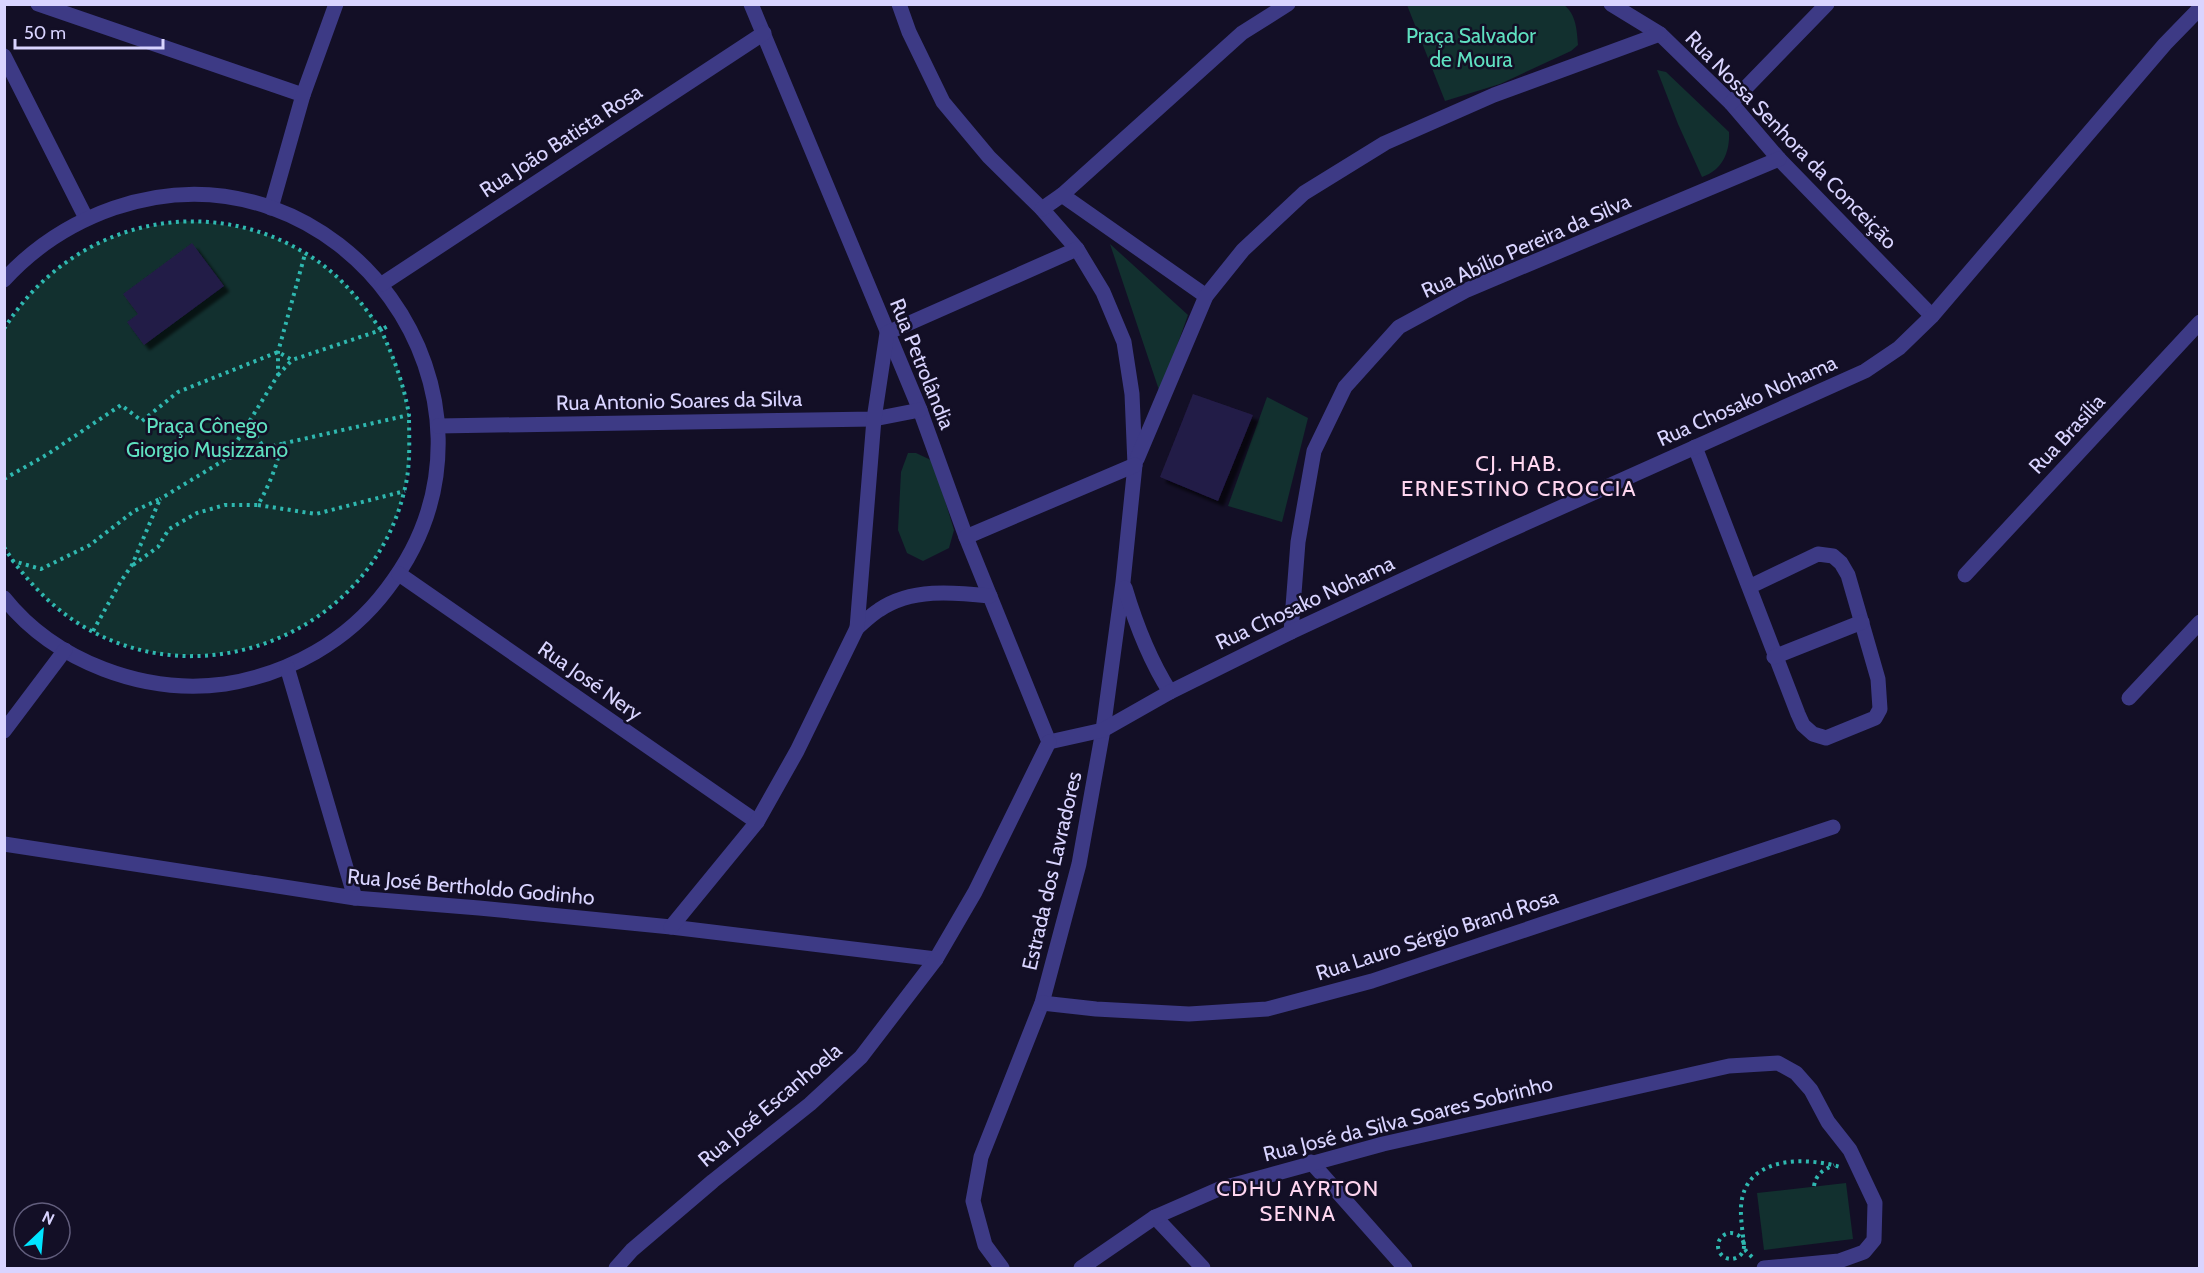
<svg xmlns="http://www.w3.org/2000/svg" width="2204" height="1273" viewBox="0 0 2204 1273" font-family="Cabin,sans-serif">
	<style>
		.green { fill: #12302f }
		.building { fill: #241b47; filter: url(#shadow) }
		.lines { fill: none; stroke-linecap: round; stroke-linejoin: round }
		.path { stroke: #2fb8b0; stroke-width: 4; stroke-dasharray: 3 4.5; stroke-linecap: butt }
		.minor { stroke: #3d3a85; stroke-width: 15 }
		.labels { text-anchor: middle; stroke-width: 5; stroke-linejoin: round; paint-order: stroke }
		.park-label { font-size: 21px; fill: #5fe0c0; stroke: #130f26 }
		.street-label { font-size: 21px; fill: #d9d4ff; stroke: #130f26 }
		.neighbourhood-label { font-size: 22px; letter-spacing: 1.5px; fill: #ffd6f0; stroke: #130f26 }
	</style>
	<defs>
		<filter id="shadow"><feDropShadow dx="5.5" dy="5.5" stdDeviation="1.5" flood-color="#0009"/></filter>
	</defs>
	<rect width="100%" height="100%" fill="#130f26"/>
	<g class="green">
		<path d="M1407 5H1564C1576 14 1577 30 1578 45L1571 51 1500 84 1445 101Z"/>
		<path d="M1657 70 1666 72 1729 132C1730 153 1722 170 1702 177L1678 124Z"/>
		<path d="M187 221C232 224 275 232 313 258 437 339 443 524 324 612 275 648 218 660 159 653 95 645 36 602 5 547V329C48 258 106 229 187 221Z"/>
		<path d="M1110 244 1188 315 1160 393Z"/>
		<path d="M1267 397 1308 418 1282 522 1228 506Z"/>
		<path d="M908 453H916L933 461 954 530 949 548 923 561 907 553 898 530 901 472Z"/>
		<path d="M1846 1183 1853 1239 1764 1250 1757 1193Z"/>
	</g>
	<g class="building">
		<path d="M192 243 224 286 144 345 127 322 138 314 123 294Z"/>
		<path d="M1193 394 1253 415 1218 501 1160 477Z"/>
	</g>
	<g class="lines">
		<g class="path">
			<path d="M4 329C70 222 207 188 313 258 342 277 362 303 381 330L388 326"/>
			<path d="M278 375 292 360"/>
			<path d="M248 423 264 448"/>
			<path d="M226 459 278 375V352L305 254"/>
			<path d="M4 479 48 454 121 405 142 421 178 392 278 352 292 360 381 330C394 358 404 385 409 415L281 444"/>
			<path d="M258 505 316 514 405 491"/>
			<path d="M4 547 13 561"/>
			<path d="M133 565 158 547 169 529 197 513 225 505H258C269 485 277 467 281 444L226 459 160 499"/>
			<path d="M93 631 121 581 132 565 160 499 134 511 90 545 41 569 13 561C34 588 56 611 86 628 209 699 371 629 404 492 411 466 409 441 409 415"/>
			<path d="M1814 1186C1816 1174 1823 1170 1834 1165"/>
			<circle cx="1731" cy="1246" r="13"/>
			<path d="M1752 1257 1746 1251 1744 1246C1743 1232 1739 1213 1742 1199 1750 1156 1807 1157 1840 1167"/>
		</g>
		<g class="minor">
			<path d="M38 4 303 95"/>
			<path d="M751 4 920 410 966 537 1049 742"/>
			<path d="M899 4 909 32 943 102 989 157 1042 209 1077 249 1103 292 1124 342 1132 394 1135 465 1123 582 1103 730 1079 864 1042 1003 981 1157 973 1201 985 1245 1002 1268"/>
			<path d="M1611 4 1660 34 1731 103 1779 159 1932 316"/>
			<path d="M4 56 86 218"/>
			<path d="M1731 103 1827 4"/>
			<path d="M1062 195 1242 33 1288 4"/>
			<path d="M271 208 303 95 336 4"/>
			<path d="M1042 209 1062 195 1206 296"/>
			<path d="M4 280C35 246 71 223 114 208 340 131 534 398 387 589 348 641 289 674 225 684 145 695 55 662 4 598"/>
			<path d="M382 284 764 33"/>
			<path d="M438 426 874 419 920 410"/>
			<path d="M1695 447 1798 714 1803 725 1813 734 1826 738 1875 718 1880 709 1878 679 1848 575 1841 563 1833 556 1818 554 1749 587"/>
			<path d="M1137 459 1206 296 1243 250 1304 193 1385 143 1494 95 1660 34"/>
			<path d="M966 537 1135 465"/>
			<path d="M399 574 757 822"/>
			<path d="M1965 575 2200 322"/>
			<path d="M1125 588C1136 625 1149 659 1170 692"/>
			<path d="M857 628C864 622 871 615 879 610 911 588 953 592 990 596"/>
			<path d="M1291 632 1298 542 1314 451 1345 387 1399 327 1467 290 1779 159"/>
			<path d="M1774 657 1862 622"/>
			<path d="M287 667 355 898"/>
			<path d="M2129 698 2200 622"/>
			<path d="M4 731 65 650"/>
			<path d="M1049 742 1103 730 1170 692 1291 632 1497 536 1865 371 1899 348 1932 316 2165 44 2200 8"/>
			<path d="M4 844 355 898 479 908 671 927 936 959"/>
			<path d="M671 927 757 822 797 751 857 628 874 419 887 333 1077 249"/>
			<path d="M1042 1003 1096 1009 1189 1014 1267 1009 1372 981 1833 827"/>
			<path d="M1311 1162 1405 1268"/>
			<path d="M1155 1217 1203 1268"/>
			<path d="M616 1268 632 1250 713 1181 810 1104 861 1057 936 959 975 892 1049 742"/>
			<path d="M1081 1268 1155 1217 1219 1189 1383 1144 1729 1066 1778 1063 1796 1073 1811 1090 1828 1122 1850 1150 1875 1203 1874 1240 1864 1252 1839 1261 1764 1268"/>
		</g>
	</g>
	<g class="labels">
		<g class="park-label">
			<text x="1471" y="43">Praça Salvador<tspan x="1471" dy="24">de Moura</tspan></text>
			<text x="207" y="433">Praça Cônego<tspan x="207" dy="24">Giorgio Musizzano</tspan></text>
		</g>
		<g class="street-label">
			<text transform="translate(1791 140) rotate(46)" y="7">Rua Nossa Senhora da Conceição</text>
			<text transform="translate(561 141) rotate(-33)" y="7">Rua João Batista Rosa</text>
			<text transform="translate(1526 246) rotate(-24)" y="7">Rua Abílio Pereira da Silva</text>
			<text transform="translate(922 364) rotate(68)" y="7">Rua Petrolândia</text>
			<text transform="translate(679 401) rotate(-1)" y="7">Rua Antonio Soares da Silva</text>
			<text transform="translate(1747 401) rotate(-24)" y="7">Rua Chosako Nohama</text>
			<text transform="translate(2067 434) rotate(-47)" y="7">Rua Brasília</text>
			<text transform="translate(1305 603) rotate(-25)" y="7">Rua Chosako Nohama</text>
			<text transform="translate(590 681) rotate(35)" y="7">Rua José Nery</text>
			<text transform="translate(1052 871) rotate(-77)" y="7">Estrada dos Lavradores</text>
			<text transform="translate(471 887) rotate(5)" y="7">Rua José Bertholdo Godinho</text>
			<text transform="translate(1437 935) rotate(-18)" y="7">Rua Lauro Sérgio Brand Rosa</text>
			<text transform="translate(770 1105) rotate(-40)" y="7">Rua José Escanhoela</text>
			<text transform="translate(1408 1119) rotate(-14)" y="7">Rua José da Silva Soares Sobrinho</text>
		</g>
		<g class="neighbourhood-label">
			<text x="1519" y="471">CJ. HAB.<tspan x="1519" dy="25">ERNESTINO CROCCIA</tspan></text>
			<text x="1298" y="1196">CDHU AYRTON<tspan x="1298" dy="25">SENNA</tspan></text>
		</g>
	</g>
	<rect width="2204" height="1273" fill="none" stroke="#d9d4ff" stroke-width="12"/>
	<g transform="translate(42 1231) rotate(26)"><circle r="28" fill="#130f26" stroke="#625e7d" stroke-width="1.5"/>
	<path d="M0-4.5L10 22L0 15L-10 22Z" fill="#00e5ff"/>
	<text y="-9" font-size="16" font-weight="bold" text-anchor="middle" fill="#d9d4ff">N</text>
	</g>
	<path d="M15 39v9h148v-9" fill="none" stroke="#d9d4ff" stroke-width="3"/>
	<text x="24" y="39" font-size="18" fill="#d9d4ff" stroke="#130f26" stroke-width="4.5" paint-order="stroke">50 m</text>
</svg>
